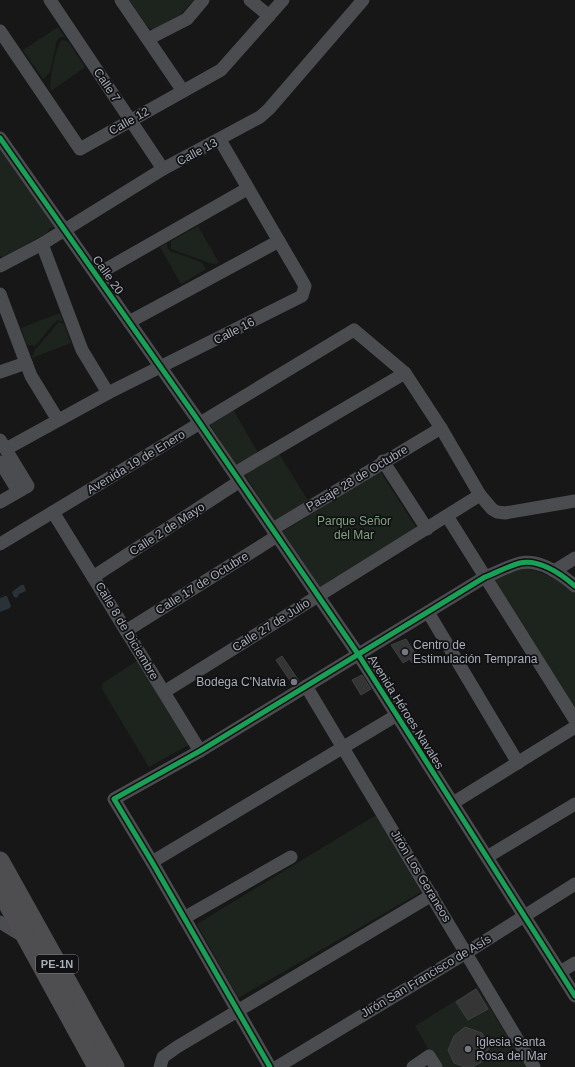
<svg xmlns="http://www.w3.org/2000/svg" width="575" height="1067" viewBox="0 0 575 1067" font-family="Arial,sans-serif">
	<style>
		.green { fill: #1d241e }
		.water { fill: #2a3239 }
		.building { fill: #353536; stroke: #3f4043 }
		.lines { fill: none; stroke-linecap: round; stroke-linejoin: round }
		.minor { stroke: #4b4c50; stroke-width: 13 }
		.highway { stroke: #4e4e51; stroke-width: 19 }
		.cycleway-casing { stroke: #111113; stroke-width: 8 }
		.cycleway { stroke: #1a9f57; stroke-width: 5 }
		.poi-dot { fill: #757880; stroke: #111113; stroke-width: 1.5 }
		.labels { text-anchor: middle; stroke-width: 3.5; stroke-linejoin: round; paint-order: stroke }
		.shield { fill: #111113; stroke: #7b7e86; stroke-width: 1 }
		.shield-label { font-size: 11px; font-weight: bold; fill: #a8adb8 }
		.street-label { font-size: 12px; fill: #a8adb8; stroke: #111113 }
		.park-label { font-size: 12px; fill: #7fa381; stroke: #111113 }
		.poi-label { font-size: 12px; fill: #a8adb8; stroke: #111113; text-anchor: start }
	</style>
	<rect width="100%" height="100%" fill="#171717"/>
	<g class="green">
		<path d="M129 0H194L180 15 153 30 148 27Z"/>
		<path d="M58 27 65 37H61L57 40 50 72 43 79 23 50Z"/>
		<path d="M62 40 68 41 85 67 51 91C48 84 56 45 62 40Z"/>
		<path d="M0 144 55 227 50 228 47 233 3 257 0 256Z"/>
		<path d="M198 226 219 263 213 264 171 249V241Z"/>
		<path d="M167 243V248L170 251 201 262 206 269 181 284 160 247Z"/>
		<path d="M60 313 63 322 58 320 54 323 35 346 27 345 21 328Z"/>
		<path d="M59 322 64 324 71 343 32 358 35 350Z"/>
		<path d="M230 404 258 453 235 465 209 423Z"/>
		<path d="M279 454 309 502 275 523 245 475Z"/>
		<path d="M380 471 417 529 316 592 279 534Z"/>
		<path d="M526 568C544 573 562 580 575 594V712L494 581 497 577Z"/>
		<path d="M140 659 192 743 149 767 102 689 103 683Z"/>
		<path d="M376 815 421 892 238 998 197 924Z"/>
		<path d="M477 987 526 1066 525 1067H439L415 1026Z"/>
	</g>
	<g class="water">
		<path d="M21 585H24L26 591 19 594 17 598 14 597 12 592Z"/>
		<path d="M5 596H7L11 606 10 608 0 612V598Z"/>
	</g>
	<g class="building">
		<path d="M406 639 418 658 412 663 410 659 403 663 391 645Z"/>
		<path d="M282 656 299 681 293 685 276 660Z"/>
		<path d="M362 675 371 689 361 695 352 680Z"/>
		<path d="M476 989 488 1009 468 1020 456 1002Z"/>
		<path d="M465 1027 482 1033 489 1047 484 1061 472 1067H465L454 1063 448 1050 454 1036Z"/>
	</g>
	<g class="lines">
		<g class="minor">
			<path d="M50 0 163 169"/>
			<path d="M121 0 183 91"/>
			<path d="M250 0 269 16"/>
			<path d="M0 31 80 149 221 70 283 0"/>
			<path d="M148 39 187 19 203 0"/>
			<path d="M0 138 195 416 358 654 575 996"/>
			<path d="M42 244 82 350 108 393"/>
			<path d="M0 266 42 244 163 169 260 117 269 109 363 0"/>
			<path d="M96 275 247 189"/>
			<path d="M0 294 31 376 58 420"/>
			<path d="M129 322 279 241"/>
			<path d="M0 372 26 363"/>
			<path d="M0 440 28 486 0 502"/>
			<path d="M6 449 108 393 302 296 305 286 301 279 220 140"/>
			<path d="M383 461 427 529"/>
			<path d="M0 462 18 491"/>
			<path d="M235 473 405 373"/>
			<path d="M53 512 200 751"/>
			<path d="M447 516 575 720"/>
			<path d="M273 529 441 428"/>
			<path d="M0 544 354 330 405 373 441 428 480 495 492 509 497 512 505 513 575 501"/>
			<path d="M554 571 575 558"/>
			<path d="M93 577 240 481"/>
			<path d="M428 612 518 763"/>
			<path d="M126 631 277 536"/>
			<path d="M306 686 534 1067"/>
			<path d="M164 692 480 495"/>
			<path d="M453 803 575 727"/>
			<path d="M487 857 575 804"/>
			<path d="M152 862 397 715"/>
			<path d="M184 918 291 857"/>
			<path d="M0 922 26 938"/>
			<path d="M560 972 575 963"/>
			<path d="M160 1067 163 1057 177 1047 432 895"/>
			<path d="M270 1067 152 862 114 799 200 751 485 577C496 573 508 566 520 563 539 559 561 574 575 586"/>
			<path d="M277 1067 466 953 575 884"/>
			<path d="M413 1067 429 1056 436 1067"/>
		</g>
		<g class="highway">
			<path d="M0 861 115 1067"/>
			<path d="M0 890 97 1067"/>
		</g>
		<g class="cycleway-casing">
			<g id="cycleway">
				<path d="M0 138 195 416 358 654 575 996"/>
				<path d="M270 1067 152 862 114 799 200 751 485 577C496 573 508 566 520 563 539 559 561 574 575 586"/>
			</g>
		</g>
		<use href="#cycleway" class="cycleway"/>
	</g>
	<g class="poi-dot">
		<circle cx="405" cy="652" r="4"/>
		<circle cx="294" cy="682" r="4"/>
		<circle cx="468" cy="1049" r="4"/>
	</g>
	<g class="labels">
		<rect class="shield" x="36" y="955" width="42" height="18" rx="3"/>
		<g class="shield-label">
			<text x="57" y="968">PE-1N</text>
		</g>
		<g class="street-label">
			<text transform="translate(107 85) rotate(56)" y="4">Calle 7</text>
			<text transform="translate(129 121) rotate(-29)" y="4">Calle 12</text>
			<text transform="translate(197 152) rotate(-28)" y="4">Calle 13</text>
			<text transform="translate(108 275) rotate(55)" y="4">Calle 20</text>
			<text transform="translate(234 331) rotate(-27)" y="4">Calle 16</text>
			<text transform="translate(136 462) rotate(-31)" y="4">Avenida 19 de Enero</text>
			<text transform="translate(357 478) rotate(-31)" y="4">Pasaje 28 de Octubre</text>
			<text transform="translate(167 529) rotate(-33)" y="4">Calle 2 de Mayo</text>
			<text transform="translate(202 583) rotate(-32)" y="4">Calle 17 de Octubre</text>
			<text transform="translate(271 625) rotate(-32)" y="4">Calle 27 de Julio</text>
			<text transform="translate(127 631) rotate(59)" y="4">Calle 8 de Diciembre</text>
			<text transform="translate(406 712) rotate(58)" y="4">Avenida Héroes Navales</text>
			<text transform="translate(421 876) rotate(59)" y="4">Jirón Los Geraneos</text>
			<text transform="translate(426 976) rotate(-31)" y="4">Jirón San Francisco de Asís</text>
		</g>
		<g class="park-label">
			<text x="354" y="525">Parque Señor<tspan x="354" dy="14">del Mar</tspan></text>
		</g>
		<g class="poi-label">
			<text x="413" y="649">Centro de<tspan x="413" dy="14">Estimulación Temprana</tspan></text>
			<text x="286" y="686" text-anchor="end">Bodega C'Natvia</text>
			<text x="476" y="1046">Iglesia Santa<tspan x="476" dy="14">Rosa del Mar</tspan></text>
		</g>
	</g>
</svg>
